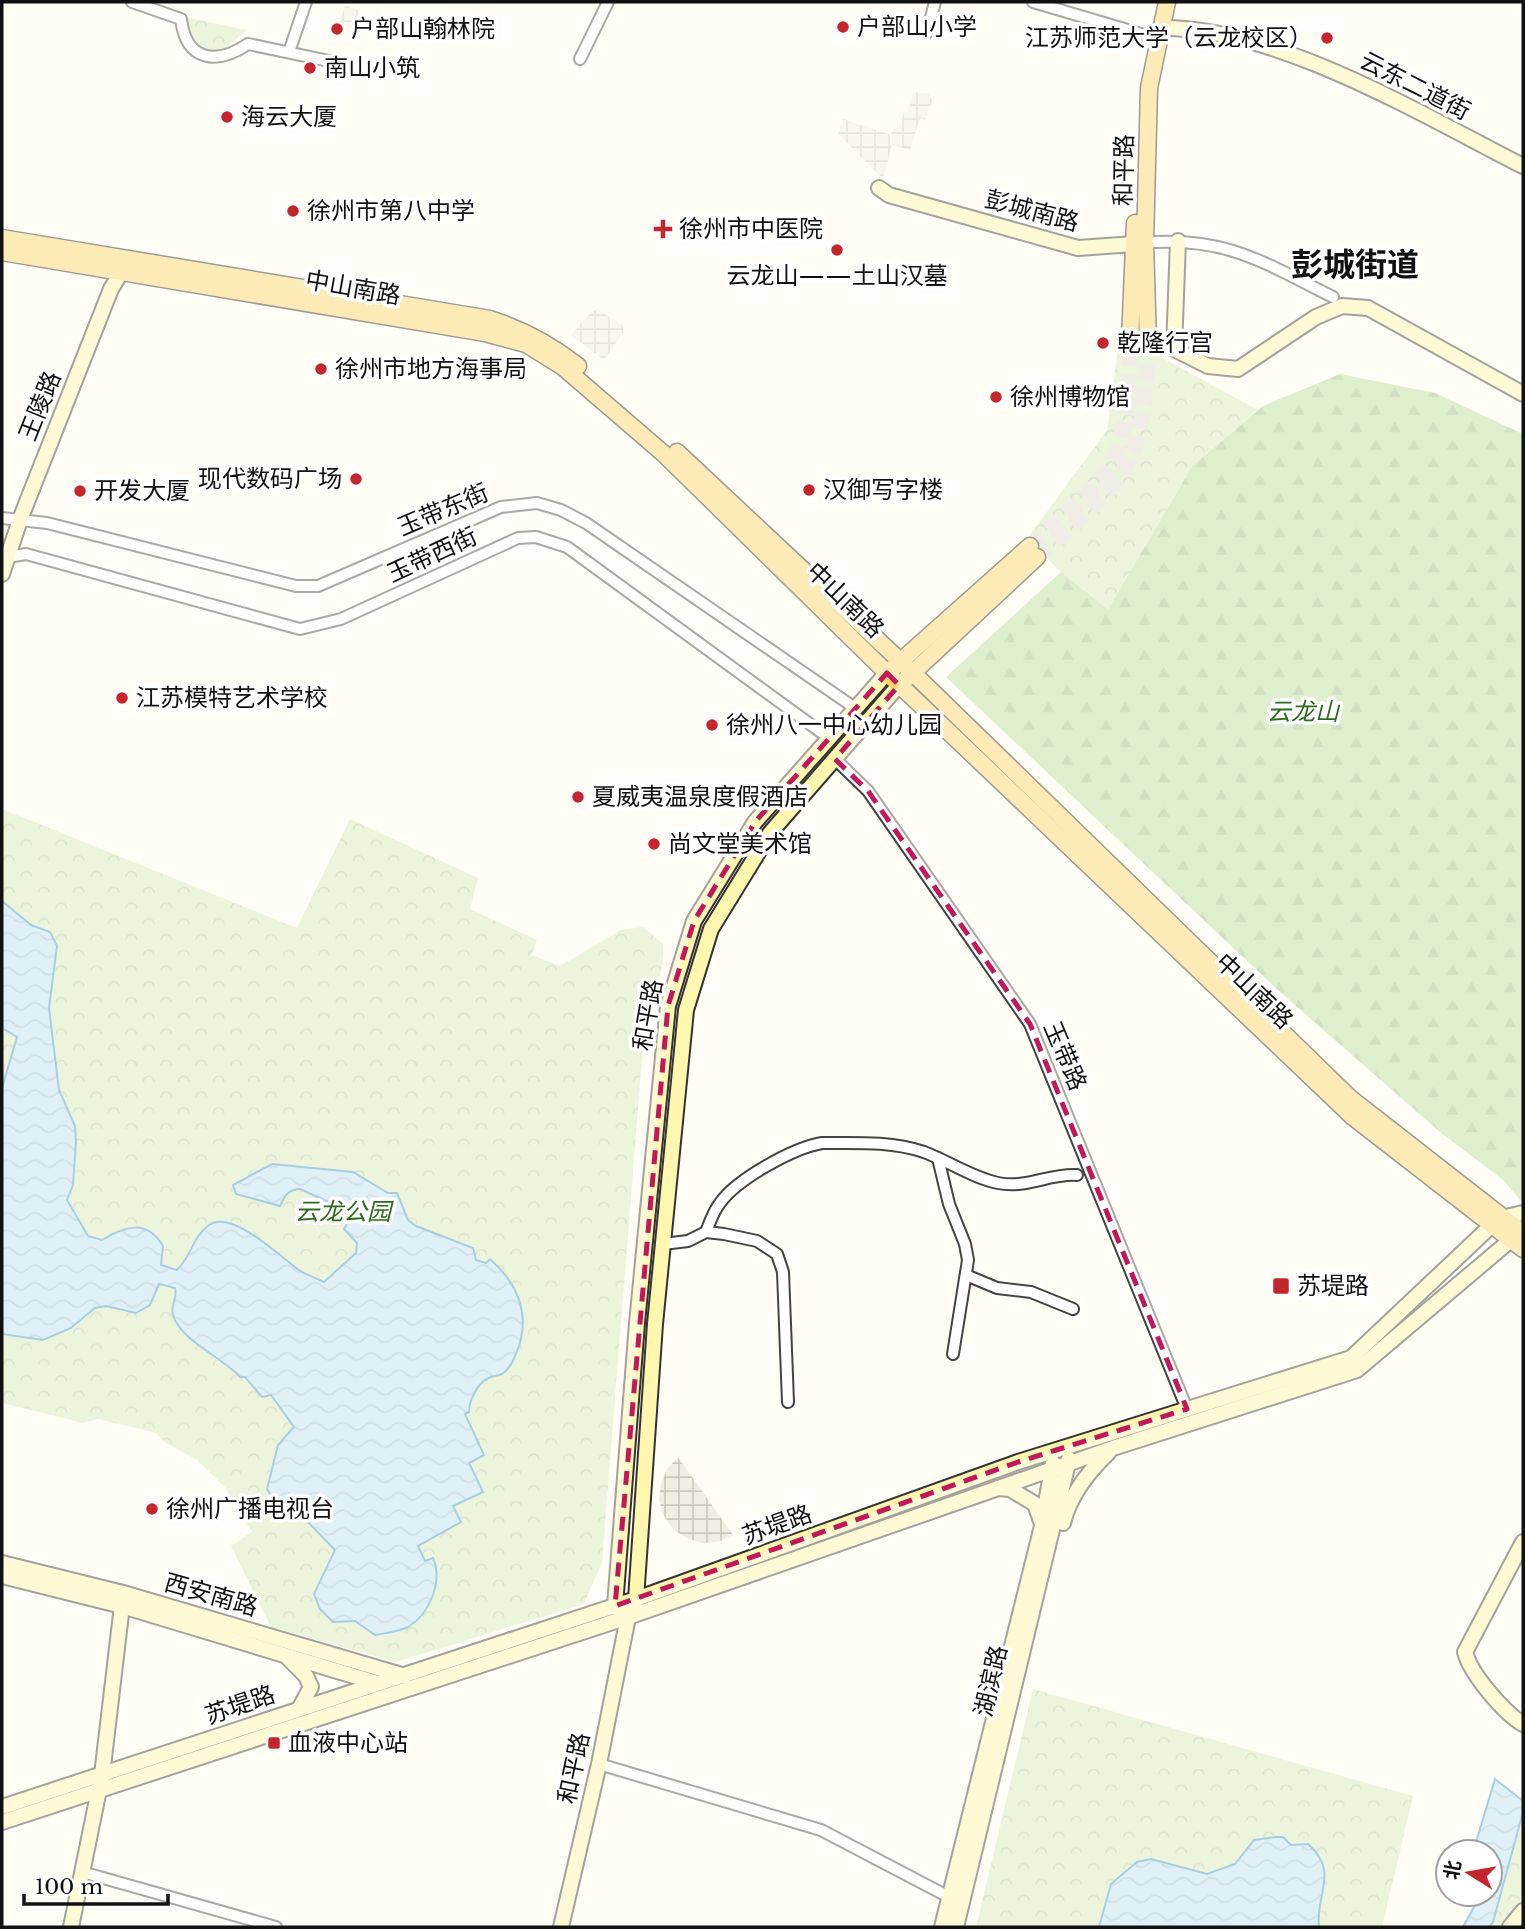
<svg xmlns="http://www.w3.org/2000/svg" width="1525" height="1929" viewBox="0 0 1525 1929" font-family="'Libre Baskerville','Noto Sans SC',serif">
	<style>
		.forest { fill: url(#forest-firs) }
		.park { fill: url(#park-crowns) }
		.plaza { fill: url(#plaza-grid) }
		.water { fill: url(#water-waves); stroke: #3f96cf; stroke-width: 2 }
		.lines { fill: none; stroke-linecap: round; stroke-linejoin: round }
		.primary-tunnel { stroke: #dbdad3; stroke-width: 16; stroke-dasharray: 16 8; stroke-linecap: butt }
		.street-casing { stroke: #444; stroke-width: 14 }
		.secondary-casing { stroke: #333; stroke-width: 18 }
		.primary-casing { stroke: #222; stroke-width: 19 }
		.street { stroke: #fff; stroke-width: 10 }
		.secondary { stroke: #fff6b0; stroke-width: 14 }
		.primary { stroke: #f9d66b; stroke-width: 16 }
		.marked { fill: none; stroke: #c2185b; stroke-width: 5; stroke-dasharray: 14 9; stroke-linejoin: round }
		.poi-dot { fill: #c4262e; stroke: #fff; stroke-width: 2.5 }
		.labels { text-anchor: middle; stroke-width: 7; stroke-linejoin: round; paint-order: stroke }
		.poi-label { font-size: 24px; fill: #111; stroke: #fff; text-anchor: start }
		.street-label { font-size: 24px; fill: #111; stroke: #fff }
		.park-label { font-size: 24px; font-style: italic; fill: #2f6b1f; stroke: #fff }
		.district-label { font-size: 32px; font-weight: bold; fill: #111; stroke: #fff }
	</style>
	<defs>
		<pattern id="forest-firs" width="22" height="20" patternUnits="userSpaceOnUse" patternTransform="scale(1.75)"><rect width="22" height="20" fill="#b9dc9c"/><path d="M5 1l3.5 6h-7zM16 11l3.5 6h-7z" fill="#9ebc85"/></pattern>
		<pattern id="park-crowns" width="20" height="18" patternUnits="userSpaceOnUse" patternTransform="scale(1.75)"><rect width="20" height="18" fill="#d5ebbd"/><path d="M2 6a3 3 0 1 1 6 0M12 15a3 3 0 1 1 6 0" fill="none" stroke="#b6c8a1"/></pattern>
		<pattern id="plaza-grid" width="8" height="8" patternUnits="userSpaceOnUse" patternTransform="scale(1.75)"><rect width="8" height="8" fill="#f1ede2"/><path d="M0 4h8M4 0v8" fill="none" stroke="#cecac1"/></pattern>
		<pattern id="water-waves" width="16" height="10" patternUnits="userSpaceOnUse" patternTransform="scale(1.75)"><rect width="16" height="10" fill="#b9e0f7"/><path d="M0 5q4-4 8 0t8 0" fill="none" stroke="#9ebfd3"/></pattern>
	</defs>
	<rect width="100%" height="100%" fill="#fffdf5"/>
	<path class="forest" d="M1340 374 1435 393 1523 434V1203L1503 1180 1440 1132 1279 991 946 677 1061 572 1108 609 1192 466 1263 406Z"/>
	<g class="park">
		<path d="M185 17 246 30 223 51C195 50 192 43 185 17Z"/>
		<path d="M1120 335 1258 410 1192 466 1108 609 1061 572 1027 539 1107 430Z"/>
		<path d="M2 809 297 928 350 819 478 878 470 909 537 940 532 955 560 966 621 930 643 927 663 944C666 966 650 1009 644 1033L602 1562 584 1604 396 1662 271 1627 231 1546 252 1532 224 1486 197 1460 166 1443 156 1433 98 1419 83 1423 2 1403Z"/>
		<path d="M1033 1689 1413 1796 1382 1927H976Z"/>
		<path d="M1523 1812V1927H1489L1493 1922Z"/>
	</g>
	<g class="plaza">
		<path d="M345 6 359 10 354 28 339 24Z"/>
		<path d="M914 92 929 94 932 101 926 117 925 120 920 118 910 150 892 145 883 179 838 134 843 119 891 135 894 127 899 128 904 112 907 113Z"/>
		<path d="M598 309 623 326V333L604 360 571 335 591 312Z"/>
		<path d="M678 1457 733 1535 718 1542 702 1543 686 1538 673 1529 664 1516 659 1500 661 1484 667 1469Z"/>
	</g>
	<g class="water">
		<path d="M2 901 31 925 50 932 57 946 49 1008 59 1090 75 1126 76 1141 73 1185 67 1200 88 1236 102 1240C125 1226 147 1219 163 1246L161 1265 177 1270C191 1257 193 1236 209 1225 233 1209 281 1258 299 1270 306 1275 316 1278 324 1282L356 1253 357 1243 344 1229 353 1213 300 1189C288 1190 285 1195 280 1206L236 1194 233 1185 272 1164 353 1172 388 1193H397L408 1220 416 1226 473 1248 476 1260 486 1263 490 1259C517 1283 530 1311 519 1346 515 1356 512 1367 502 1374 498 1376 491 1376 487 1379 477 1384 469 1401 469 1412L465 1414 484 1455 469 1463 483 1492 453 1506 461 1522 418 1546 425 1561 433 1558C443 1581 430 1614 408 1627 398 1632 385 1633 375 1635L355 1621 333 1622 320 1609 314 1594 335 1550 305 1519 272 1497 267 1489 278 1445 294 1427 271 1395 262 1397 245 1377H240C222 1357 181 1341 173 1315 170 1306 178 1297 175 1288L159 1284 150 1305 136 1313 106 1306 95 1308 71 1328 43 1340 2 1334V1088L17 1037 2 1028Z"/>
		<path d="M1495 1779 1523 1801V1812L1493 1922 1489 1927H1463L1481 1894H1490V1852H1473Z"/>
		<path d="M1276 1837H1283L1291 1845 1308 1844C1340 1872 1315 1894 1319 1927H1099L1111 1884 1137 1862 1151 1859 1207 1874 1235 1864 1254 1840Z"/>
	</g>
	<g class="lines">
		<g class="primary-tunnel">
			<path d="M1030 546C1057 523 1104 485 1117 452 1129 417 1129 376 1130 340"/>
			<path d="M1037 557C1067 530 1112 496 1130 459 1145 430 1146 374 1148 342"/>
		</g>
		<g class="street-casing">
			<g id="street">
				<path d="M132 2 181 19C186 62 217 65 248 44L367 69"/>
				<path d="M1033 2 1148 36 1160 28"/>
				<path d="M927 33 935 2"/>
				<path d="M289 52 306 2"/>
				<path d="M580 59 608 2"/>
				<path d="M1141 243C1224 235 1263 262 1333 297"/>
				<path d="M2 518 47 523 296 586H318L501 507 537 503 561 510 586 523 855 708"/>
				<path d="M2 558 26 554 300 629 341 619 518 538 536 537 567 547 829 738"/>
				<path d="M835 759 868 791 1030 1024 1187 1409"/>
				<path d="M938 1158 949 1204 965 1244 968 1260 953 1354"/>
				<path d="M706 1232C710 1222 713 1212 720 1203 737 1179 793 1148 822 1143 856 1143 891 1141 924 1152 948 1161 973 1178 998 1183 1026 1189 1050 1173 1077 1175"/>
				<path d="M663 1244 688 1241 706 1232 724 1234 757 1241 777 1254 783 1272 788 1402"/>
				<path d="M966 1275 997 1288 1031 1292 1073 1309"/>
				<path d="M599 1764 821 1830 949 1897"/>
				<path d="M82 1872 276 1927"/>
			</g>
		</g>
		<g class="secondary-casing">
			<g id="secondary">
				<path d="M1160 28C1275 26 1422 115 1523 166"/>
				<path d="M879 188 889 195 1078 248 1134 244"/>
				<path d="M1178 241 1174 349 1208 366 1238 369 1316 317 1342 306 1368 308 1523 394"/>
				<path d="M2 574 21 517 111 289 126 264"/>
				<path d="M998 1488 1010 1489 1035 1504 1041 1521"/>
				<path d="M1063 1523C1070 1495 1087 1473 1108 1453"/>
				<path d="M1523 1542 1465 1652C1470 1673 1504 1713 1523 1724"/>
				<path d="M2 1563 123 1593 405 1676"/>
				<path d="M2 1576 122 1606 377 1683"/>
				<path d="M621 1612 615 1606 637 1323 668 1006 694 921 755 822 887 673"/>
				<path d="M288 1658 306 1676 311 1687 299 1709"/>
				<path d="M2 1807 636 1599 1018 1462 1351 1358 1493 1224 1506 1217 1523 1213"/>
				<path d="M2 1822 628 1617 1113 1448 1357 1370 1519 1233"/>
				<path d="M71 1927 102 1775 123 1597"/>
				<path d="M561 1927 599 1764 628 1617 636 1599 655 1324 686 1010 711 929 770 833 899 685"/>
				<path d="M942 1927 1042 1526 1053 1463"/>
				<path d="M956 1927 1069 1459"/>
				<path d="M1510 1927 1523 1911"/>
			</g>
		</g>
		<g class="primary-casing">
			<g id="primary">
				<path d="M2 238 490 319C524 330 550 344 578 366"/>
				<path d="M2 252 485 333 526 344 563 367 664 454 887 673 1353 1117 1523 1249"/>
				<path d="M1130 340 1135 223"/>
				<path d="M1148 342 1145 243 1149 88 1167 2"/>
				<path d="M677 452 913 673 1350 1098 1523 1233"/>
				<path d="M893 668 1030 546"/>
				<path d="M906 679 1037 557"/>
			</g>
		</g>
		<use href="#street" class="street"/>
		<use href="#secondary" class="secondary"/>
		<use href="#primary" class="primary"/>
	</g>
	<path d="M0 0H1525V1929H0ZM887 673 899 685 835 759 868 791 1030 1024 1187 1409 1018 1462 615 1606 668 1006 694 921 755 822Z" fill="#fffdf5" fill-opacity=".55" fill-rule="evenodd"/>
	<path class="marked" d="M887 673 899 685 835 759 868 791 1030 1024 1187 1409 1018 1462 615 1606 668 1006 694 921 755 822Z"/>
	<g class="poi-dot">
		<circle cx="843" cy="27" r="7"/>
		<circle cx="337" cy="29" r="7"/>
		<circle cx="1327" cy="38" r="7"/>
		<circle cx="310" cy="68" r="7"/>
		<circle cx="227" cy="117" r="7"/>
		<circle cx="293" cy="211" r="7"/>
		<path d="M659.5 218.5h7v7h7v7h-7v7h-7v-7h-7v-7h7z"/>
		<circle cx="837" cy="250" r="7"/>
		<circle cx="1103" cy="343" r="7"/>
		<circle cx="321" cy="369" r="7"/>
		<circle cx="996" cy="397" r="7"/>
		<circle cx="356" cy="479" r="7"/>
		<circle cx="809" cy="490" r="7"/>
		<circle cx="80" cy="491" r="7"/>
		<circle cx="122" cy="698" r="7"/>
		<circle cx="712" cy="725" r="7"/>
		<circle cx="578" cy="797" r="7"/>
		<circle cx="654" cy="844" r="7"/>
		<rect x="1272" y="1277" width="18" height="18" rx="3.5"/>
		<circle cx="152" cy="1509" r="7"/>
		<rect x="267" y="1736" width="14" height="14" rx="3.5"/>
	</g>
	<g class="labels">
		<g class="poi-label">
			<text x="857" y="35">户部山小学</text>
			<text x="351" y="37">户部山翰林院</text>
			<text x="1313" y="46" text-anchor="end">江苏师范大学（云龙校区）</text>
			<text x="324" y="76">南山小筑</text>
			<text x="241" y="125">海云大厦</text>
			<text x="307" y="219">徐州市第八中学</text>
			<text x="679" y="237">徐州市中医院</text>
			<text x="837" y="284" text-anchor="middle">云龙山——土山汉墓</text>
			<text x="1117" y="351">乾隆行宫</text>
			<text x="335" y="377">徐州市地方海事局</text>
			<text x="1010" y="405">徐州博物馆</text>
			<text x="342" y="487" text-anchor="end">现代数码广场</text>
			<text x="823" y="498">汉御写字楼</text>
			<text x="94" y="499">开发大厦</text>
			<text x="136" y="706">江苏模特艺术学校</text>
			<text x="726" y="733">徐州八一中心幼儿园</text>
			<text x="592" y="805">夏威夷温泉度假酒店</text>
			<text x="668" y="852">尚文堂美术馆</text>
			<text x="1297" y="1294">苏堤路</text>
			<text x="166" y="1517">徐州广播电视台</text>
			<text x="288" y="1751">血液中心站</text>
		</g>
		<g class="street-label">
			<text transform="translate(1415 86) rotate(27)" y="8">云东二道街</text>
			<text transform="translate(1124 170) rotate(-89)" y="8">和平路</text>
			<text transform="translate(1032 211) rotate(15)" y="8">彭城南路</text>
			<text transform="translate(353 288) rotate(10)" y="8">中山南路</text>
			<text transform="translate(40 406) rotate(-68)" y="8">王陵路</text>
			<text transform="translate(443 510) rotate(-23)" y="8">玉带东街</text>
			<text transform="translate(432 555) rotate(-25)" y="8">玉带西街</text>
			<text transform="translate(845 600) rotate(44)" y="8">中山南路</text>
			<text transform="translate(1254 991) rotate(44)" y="8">中山南路</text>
			<text transform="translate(648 1015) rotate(-80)" y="8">和平路</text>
			<text transform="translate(1065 1056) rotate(67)" y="8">玉带路</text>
			<text transform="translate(777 1525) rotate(-20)" y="8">苏堤路</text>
			<text transform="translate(211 1595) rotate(16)" y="8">西安南路</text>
			<text transform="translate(991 1681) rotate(-77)" y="8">湖滨路</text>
			<text transform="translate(240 1705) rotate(-19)" y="8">苏堤路</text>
			<text transform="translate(574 1768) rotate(-78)" y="8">和平路</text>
		</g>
		<g class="park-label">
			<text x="1303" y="720">云龙山</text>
			<text x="343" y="1220">云龙公园</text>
		</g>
		<g class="district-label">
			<text x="1355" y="276">彭城街道</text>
		</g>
	</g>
	<rect width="1525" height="1929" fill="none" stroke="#111111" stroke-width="7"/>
	<g transform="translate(1469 1873) rotate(281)"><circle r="33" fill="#ffffff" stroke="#a0a0a0" stroke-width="2"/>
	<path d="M0-5L12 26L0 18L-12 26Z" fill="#c4262e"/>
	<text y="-10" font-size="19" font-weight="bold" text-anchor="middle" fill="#111111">北</text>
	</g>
	<path d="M24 1894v10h144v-10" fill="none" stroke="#111111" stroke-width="3.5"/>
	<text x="35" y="1894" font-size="21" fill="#111111" stroke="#ffffff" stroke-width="5" paint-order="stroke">100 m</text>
</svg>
